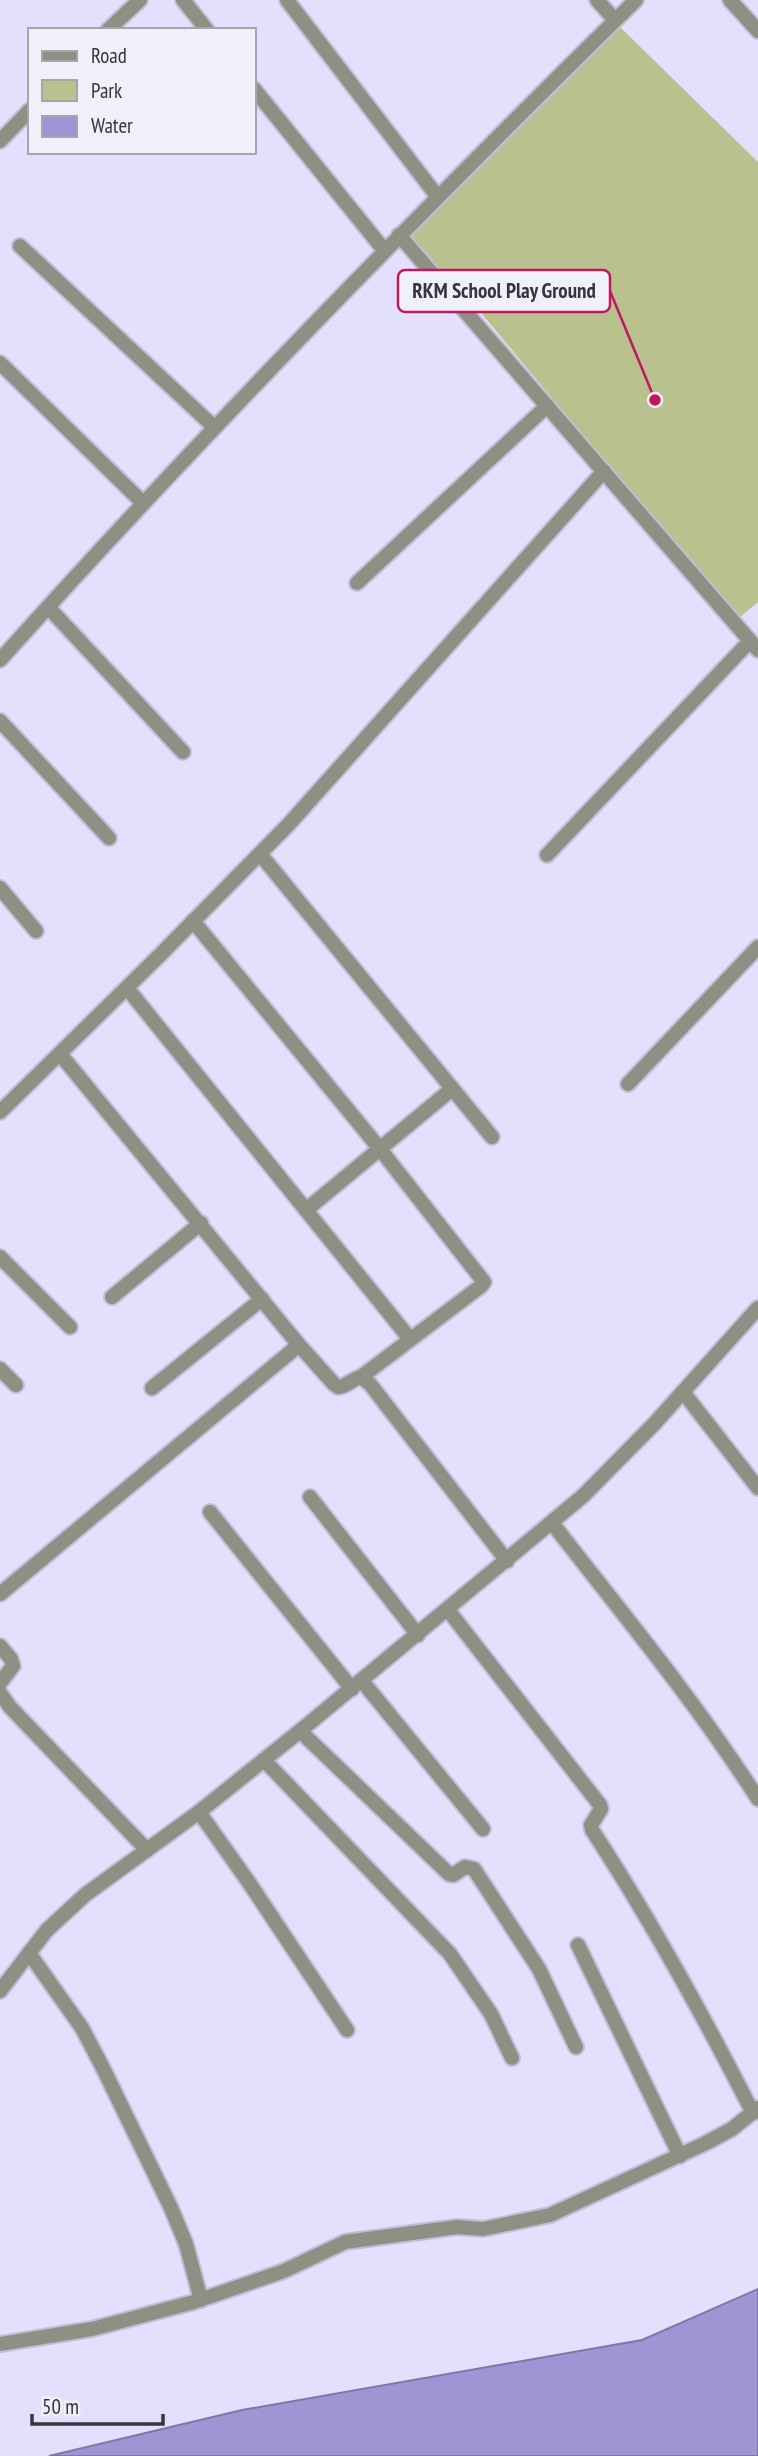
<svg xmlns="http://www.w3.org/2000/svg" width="758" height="2456" viewBox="0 0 758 2456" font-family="'PT Sans Narrow',sans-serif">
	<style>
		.green { fill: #b9c18f }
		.water { fill: #9d95d4; stroke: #7e78a7; stroke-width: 2 }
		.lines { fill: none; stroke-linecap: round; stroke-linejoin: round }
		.minor-casing { stroke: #bfbed7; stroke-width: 18 }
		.minor { stroke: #8e9084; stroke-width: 14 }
		.leader { fill: none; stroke: #c2185b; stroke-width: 2.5 }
		.callout-dot { fill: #c2185b; stroke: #f0f0fb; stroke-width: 2.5 }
		.callout { fill: #f0f0fb; stroke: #c2185b; stroke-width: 2.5 }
		.callout-label { font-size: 21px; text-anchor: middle; font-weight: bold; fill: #35343f }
	</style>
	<rect width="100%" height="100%" fill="#e2e0fd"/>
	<path class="green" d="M619 26 758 162V602L733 623 624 485 482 314 406 236 508 129 577 69Z"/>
	<path class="water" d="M758 2289V2456H49L242 2410 642 2340Z"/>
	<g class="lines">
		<g class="minor-casing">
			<g id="minor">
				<path d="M183 0 207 30"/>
				<path d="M287 0 437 196"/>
				<path d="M597 0 615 20"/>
				<path d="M730 0 758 31"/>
				<path d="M108 30 140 0"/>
				<path d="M254 89 384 250"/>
				<path d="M0 141 30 110"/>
				<path d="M399 235 758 650"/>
				<path d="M20 246 214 427"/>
				<path d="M0 363 143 503"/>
				<path d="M357 583 547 406"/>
				<path d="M48 607 183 752"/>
				<path d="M0 660C204 433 418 214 636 0"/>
				<path d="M0 721 109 838"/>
				<path d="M260 854 492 1137"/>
				<path d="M547 855 750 641"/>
				<path d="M0 888 36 931"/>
				<path d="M193 921 380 1149 484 1282 481 1286 361 1377"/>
				<path d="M127 988 410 1339"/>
				<path d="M60 1054 299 1345 334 1384 338 1387C346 1387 352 1379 361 1377L370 1384 507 1561"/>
				<path d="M628 1084 758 947"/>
				<path d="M0 1112 160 955 289 824 604 471"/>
				<path d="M306 1210 452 1089"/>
				<path d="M0 1257 70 1327"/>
				<path d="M112 1297 201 1223"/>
				<path d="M0 1369 16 1385"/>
				<path d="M152 1388 262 1299"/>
				<path d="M683 1392 758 1488"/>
				<path d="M310 1497 418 1635"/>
				<path d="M210 1512 352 1689"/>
				<path d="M552 1523C622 1613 696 1702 758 1799"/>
				<path d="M0 1594 299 1345"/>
				<path d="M448 1610 600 1805 601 1809 591 1825 592 1830C651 1920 704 2017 753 2113"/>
				<path d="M0 1646 11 1659 13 1666 0 1683"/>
				<path d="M362 1681 483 1829"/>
				<path d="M0 1693 10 1707 147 1850"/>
				<path d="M300 1731 449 1874 453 1875 465 1867 474 1869 539 1969 576 2047"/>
				<path d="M264 1760 450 1954 491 2014 512 2058"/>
				<path d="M199 1812 250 1884 347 2030"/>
				<path d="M578 1945 680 2156"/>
				<path d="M29 1953 82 2028 103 2068 171 2208 186 2244 201 2300"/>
				<path d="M0 1991 47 1930 85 1895 199 1812 300 1731 583 1496 655 1423 758 1308"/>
				<path d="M0 2344 92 2329 194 2302 284 2271 345 2242 457 2227 483 2229 550 2215 706 2143 732 2129 758 2108"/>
			</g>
		</g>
		<use href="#minor" class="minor"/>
	</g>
	<path class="leader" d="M655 400L610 291"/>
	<circle class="callout-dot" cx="655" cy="400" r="7"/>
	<rect class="callout" x="398" y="270" width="212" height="42" rx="7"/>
	<g class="callout-label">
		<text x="504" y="298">RKM School Play Ground</text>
	</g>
	<rect x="28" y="28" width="228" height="126" fill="#f0f0fb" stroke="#a5a5b0" stroke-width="2"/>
	<rect x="42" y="51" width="35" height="10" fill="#8e9084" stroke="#a5a5b0" stroke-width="2"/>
	<text x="91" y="63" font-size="21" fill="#35343f">Road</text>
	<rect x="42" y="80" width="35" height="21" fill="#b9c18f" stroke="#a5a5b0" stroke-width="2"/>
	<text x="91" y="98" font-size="21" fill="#35343f">Park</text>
	<rect x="42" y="116" width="35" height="21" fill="#9d95d4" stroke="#a5a5b0" stroke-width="2"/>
	<text x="91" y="133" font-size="21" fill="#35343f">Water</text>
	<path d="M32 2414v10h131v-10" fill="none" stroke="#35343f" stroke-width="3.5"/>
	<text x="42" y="2414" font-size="21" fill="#35343f" stroke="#f0f0fb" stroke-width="5" paint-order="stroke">50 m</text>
</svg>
